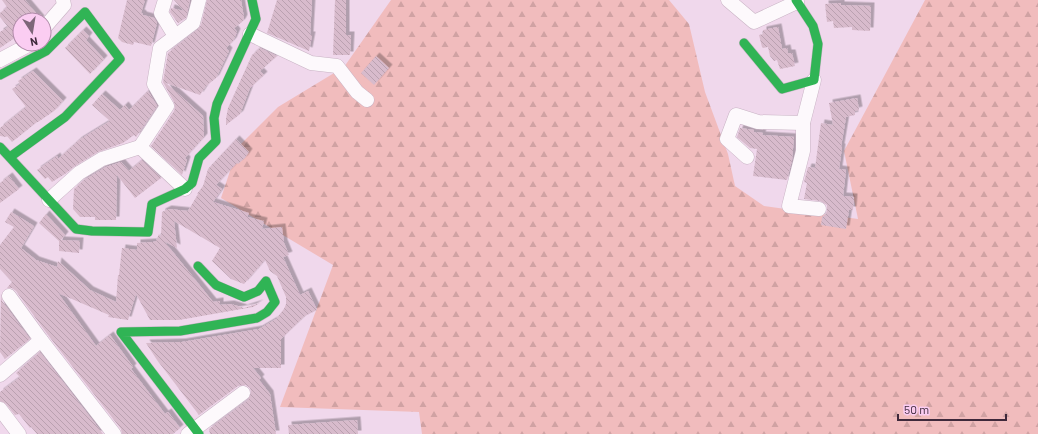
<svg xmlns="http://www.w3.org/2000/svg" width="1038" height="434" viewBox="0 0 1038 434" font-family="Barlow,sans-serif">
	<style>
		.forest { fill: url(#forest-firs) }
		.building { fill: url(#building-back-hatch); filter: url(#shadow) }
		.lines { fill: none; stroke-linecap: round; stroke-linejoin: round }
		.street-casing { stroke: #c8b3c4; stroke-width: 15 }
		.fast-casing { stroke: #c8b3c4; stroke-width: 10 }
		.street { stroke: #fdf9fc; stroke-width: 14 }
		.fast { stroke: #30b455; stroke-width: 9 }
	</style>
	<defs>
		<pattern id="forest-firs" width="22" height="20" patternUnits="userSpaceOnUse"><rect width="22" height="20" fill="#f1bcbd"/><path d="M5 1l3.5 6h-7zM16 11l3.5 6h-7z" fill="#d0a2a3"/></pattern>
		<pattern id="building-back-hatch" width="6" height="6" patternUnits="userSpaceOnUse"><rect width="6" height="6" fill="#d8bbcc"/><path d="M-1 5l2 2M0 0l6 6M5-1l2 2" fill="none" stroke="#baa1b0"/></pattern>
		<filter id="shadow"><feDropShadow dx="3.5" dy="-3.5" stdDeviation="0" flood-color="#0004"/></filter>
	</defs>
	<rect width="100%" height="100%" fill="#f0d8ec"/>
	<path class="forest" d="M391 0H669L689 24 705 92 728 154 735 186 764 206 858 219 844 151 925 0H1038V434H422L419 412 280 407 333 265 221 198 238 147 278 107 344 67Z"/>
	<g class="building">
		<path d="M2 0H25L41 19 40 20H20V40L16 37 0 48V32L8 27 0 17V13L7 7Z"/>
		<path d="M127 0H145L141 13 143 14V15L154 18 157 23 151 46 134 42 133 45 122 42 118 38Z"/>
		<path d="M174 0H190L186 18 178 23 170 12 171 8 184 11Z"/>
		<path d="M207 0H241L244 18 242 22 234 28 237 32 233 41 226 48 229 51 216 78 206 86 200 95 166 83 203 116 204 137 185 158 187 160 182 175 151 146 174 111 175 107 174 102 163 82 168 53 198 29 201 25Z"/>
		<path d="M277 0H312L310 35H312L309 51 267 33Z"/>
		<path d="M335 0H346V35H351L350 55H333Z"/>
		<path d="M841 3V5L871 6 870 31 852 30V27L834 28 833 21 827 22 825 4Z"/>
		<path d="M778 27 782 49 787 48 788 53H792L795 66 780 69 777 60 774 61 770 56 768 47 763 48 762 47 759 35 763 34V30Z"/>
		<path d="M83 30 89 36 86 40 104 59 90 74 65 48Z"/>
		<path d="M260 48 277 56 260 71 264 75 250 88 240 114 226 125V119L228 108 252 55Z"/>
		<path d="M376 56 389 68 374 85 361 73Z"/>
		<path d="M33 71 63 101 54 111 38 122H37L12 142 7 136 6 137 0 136V128L26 107 12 89 20 84 18 81Z"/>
		<path d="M148 91 157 106 136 137 134 135 123 143 98 152 75 166 65 174 52 182 48 177 45 179 37 170 57 156 58 159 79 140 110 121 92 105 102 94 120 110 125 105 129 110Z"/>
		<path d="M857 98 859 110 855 111V115L846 117 841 147H842L839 169 846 170 843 196 854 197 853 210H849L846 229 821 225 822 217 826 214 827 210V205L820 201 804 199 807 183 804 182 808 167 815 168 821 123 833 125 829 103Z"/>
		<path d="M740 128 754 130V132L763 133 762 135 794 137 792 160 787 180 753 176 757 149 750 148 737 137Z"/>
		<path d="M236 139 249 152 245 158 238 164 237 163 216 185 222 189 213 202 249 213 247 217 264 221 262 229 282 227 284 243 289 255 283 257 300 295 308 291 317 310 305 316 281 339V368H253L261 378 259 380 270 394 276 434H210L209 429 248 400 251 392 250 388 246 385 238 386 199 415 157 360 146 343 182 342 259 329 276 319 284 309 286 304V297L277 276 270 271 265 260 244 284 231 279 212 261 220 248 174 221 177 248 164 241 213 302 220 301V305L231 304 244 308 260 303 253 307 179 320H150L136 294 128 320 108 317 109 315 58 293 96 346 110 335 133 367 131 369 165 414 168 412 180 428 173 434H122L121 429 48 335 16 291 12 288H7L12 282 0 269V245L14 227 5 222 11 212 34 226 21 248 36 260 57 267 58 261 90 290 116 302 118 275H119L122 248 137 250V243L153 242 156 241 159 234 161 237 162 212 168 209 188 211 198 194H197L203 186 208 169Z"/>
		<path d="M142 160 161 178 135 198 117 175 116 220H95V217H80L73 209 74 189 84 180 106 167 121 162 129 171Z"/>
		<path d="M9 176 19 189 0 203V183Z"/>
		<path d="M46 214 65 235 61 240 80 241 79 253 59 251V241L39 223Z"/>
		<path d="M1 294 2 301 30 339 5 359 0 352Z"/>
		<path d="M40 352 103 434H37L31 427 30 428 19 414 15 415 6 404 0 401V392L20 377 16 373Z"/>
		<path d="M357 420 358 434H289L288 425Z"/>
	</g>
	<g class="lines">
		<g class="street-casing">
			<g id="street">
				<path d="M165 0 161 13 175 36"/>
				<path d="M728 0 754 22 797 2"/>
				<path d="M44 28 64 5 63 0"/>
				<path d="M250 34 311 63 337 66 357 92 367 100"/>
				<path d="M0 60 30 44"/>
				<path d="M814 80 803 123V151L789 206 819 209"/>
				<path d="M140 147 167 106 154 84 160 48 193 23 199 0"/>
				<path d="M747 157 727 139 736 115 758 122 803 123"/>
				<path d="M49 200 79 173 102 159 140 147 185 189"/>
				<path d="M9 296 41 340 114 434"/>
				<path d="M0 375 41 340"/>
				<path d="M0 409 19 434"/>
				<path d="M188 434 243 393"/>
			</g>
		</g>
		<g class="fast-casing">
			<g id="fast">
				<path d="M744 43 782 89 814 80 818 44 813 26 796 0"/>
				<path d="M0 75 46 51 85 12 120 59 65 117 10 157"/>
				<path d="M0 147 76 229 92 231 148 232 152 204 185 189 192 183 199 158 216 141 214 118 217 104 256 19 252 0"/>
				<path d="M198 266 216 285 244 297 258 291 266 281 275 302 267 312 257 318 180 331 121 332 199 434"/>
			</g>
		</g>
		<use href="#street" class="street"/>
		<use href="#fast" class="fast"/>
	</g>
	<g transform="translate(32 32) rotate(168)"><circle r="19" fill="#fbcdf2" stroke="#b08ba9"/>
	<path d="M0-3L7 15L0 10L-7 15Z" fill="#7d6679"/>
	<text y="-6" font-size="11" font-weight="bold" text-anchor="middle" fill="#3f293b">N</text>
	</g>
	<path d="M898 414v6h108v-6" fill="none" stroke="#3f293b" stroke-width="2"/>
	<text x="904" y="414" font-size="12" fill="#3f293b" stroke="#fbcdf2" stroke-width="3" paint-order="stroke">50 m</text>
</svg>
